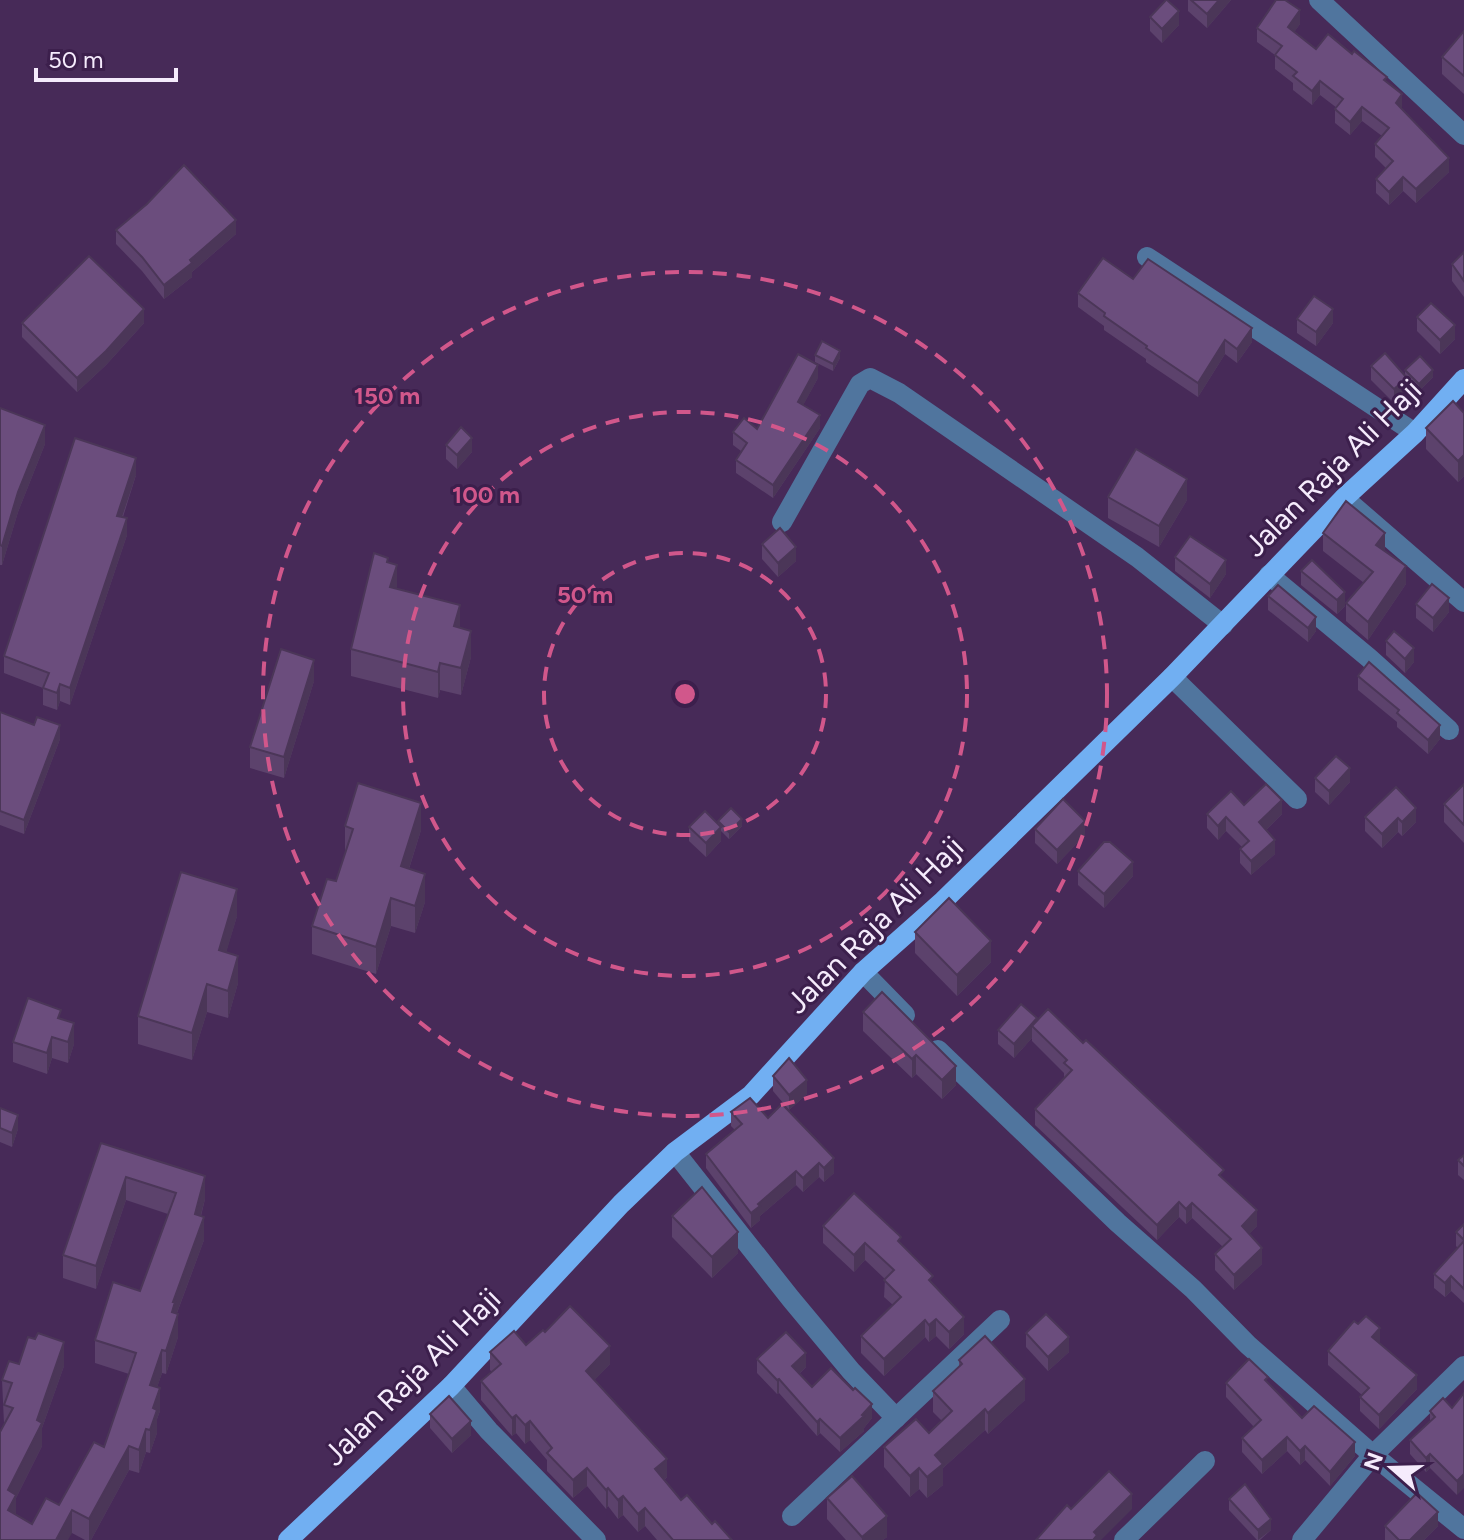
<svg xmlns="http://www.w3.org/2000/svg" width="1464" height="1540" viewBox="0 0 1464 1540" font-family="Figtree,sans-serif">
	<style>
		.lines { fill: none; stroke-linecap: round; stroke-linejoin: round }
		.minor { stroke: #50759e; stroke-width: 20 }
		.major { stroke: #71aff2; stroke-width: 20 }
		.wall { fill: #5c426c }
		.shaded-wall { fill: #4b3658 }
		.building { fill: #6b4d7d; stroke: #4b3658; stroke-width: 2 }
		.ring { fill: none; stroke: #d1578b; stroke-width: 4; stroke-dasharray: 14 10 }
		.labels { text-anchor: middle; stroke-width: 6; stroke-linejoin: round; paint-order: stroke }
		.street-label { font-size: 30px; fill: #f5ebfc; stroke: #3c1f4c }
		.centre { fill: #d1578b; stroke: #3c1f4c; stroke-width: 4 }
		.ring-label { font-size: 24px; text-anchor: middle; font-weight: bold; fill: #d1578b; stroke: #3c1f4c; stroke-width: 6; stroke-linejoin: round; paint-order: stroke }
	</style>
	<rect width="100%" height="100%" fill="#472a58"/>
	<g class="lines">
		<g class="minor">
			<path d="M1319 0 1464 135"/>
			<path d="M1147 257 1415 433"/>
			<path d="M1344 498 1464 602"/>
			<path d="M782 522 860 384 870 378 899 393 1137 557 1223 625"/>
			<path d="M1269 575 1369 658 1449 730"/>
			<path d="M1172 677 1297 799"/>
			<path d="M863 972 905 1015"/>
			<path d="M938 1050 1118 1223 1193 1289 1248 1345 1373 1455 1464 1529"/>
			<path d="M675 1152 791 1299 851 1371 896 1418"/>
			<path d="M451 1386 489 1431 596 1540"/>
			<path d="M792 1516 1000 1320"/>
			<path d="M1124 1540 1205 1461"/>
			<path d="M1302 1540 1373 1455 1464 1366"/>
		</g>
		<path class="major" d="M288 1540 451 1386 621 1204 675 1152 751 1095 863 972 943 901 1172 677 1344 498 1415 433 1464 379"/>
	</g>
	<g class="wall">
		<path d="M1188 0H1231L1207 28 1188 11Z"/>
		<path d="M1150 17 1179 25 1162 43 1150 31Z"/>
		<path d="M1300 24 1294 32 1316 49 1387 82 1402 109 1449 172 1416 203 1403 191 1389 205 1376 193V179L1386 168 1375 157V144L1382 136 1362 121 1350 135 1335 123V109L1337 108 1320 95 1312 105 1293 90V83L1275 69V55L1257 42V28Z"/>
		<path d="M1464 31V94L1442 74V57Z"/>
		<path d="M116 230 236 234 192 272V277L164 299 142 271 116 244Z"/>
		<path d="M1464 252V297L1452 281V264Z"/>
		<path d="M1133 279 1252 342 1237 363 1225 354 1198 397 1146 362V359L1104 330V326L1078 307V293Z"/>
		<path d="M1417 317 1455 339 1440 354 1417 331Z"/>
		<path d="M1297 319 1333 323 1316 346 1297 333Z"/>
		<path d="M22 323H144L106 365 77 392 22 337Z"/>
		<path d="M815 355 840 358 833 371 815 362Z"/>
		<path d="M1371 366 1405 376V370L1433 377 1419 391 1407 379V392L1394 403 1371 380Z"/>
		<path d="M818 378 803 405 820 428 773 498 736 473V460L741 451 733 445V432L757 429Z"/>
		<path d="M0 408 45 444 18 512 2 565H0Z"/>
		<path d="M1464 413V476L1458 482 1426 449V428Z"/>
		<path d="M446 445 472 452 457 469 446 459Z"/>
		<path d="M136 475 123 517 127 535 70 705 60 701 57 710 43 705V688L4 673V656Z"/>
		<path d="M1108 497 1187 500 1159 547 1108 518Z"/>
		<path d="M1323 533 1385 551 1406 584 1368 640 1346 621V603L1364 583 1323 551Z"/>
		<path d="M762 544 796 561 778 577 762 559Z"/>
		<path d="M1175 557 1226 574 1210 598 1175 571Z"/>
		<path d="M388 562 397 589 460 628 471 657 461 695 440 690 438 698 351 676V649Z"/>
		<path d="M1301 571 1345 606 1337 614 1301 585Z"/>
		<path d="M1268 596 1316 631 1308 642 1268 610Z"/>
		<path d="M1416 604 1449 612 1433 632 1416 618Z"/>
		<path d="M1386 641 1414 662 1405 673 1386 655Z"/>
		<path d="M1358 676 1440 739 1428 754 1397 727V722L1358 690Z"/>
		<path d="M314 681 284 778 250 768V747Z"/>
		<path d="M0 712 34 725 60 739 24 834 0 825Z"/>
		<path d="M1315 778 1350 782 1329 805 1315 792Z"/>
		<path d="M1464 784V843L1444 822V804Z"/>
		<path d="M1396 787 1416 822 1402 836 1398 832 1382 848 1365 831V817Z"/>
		<path d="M1244 805 1282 814 1266 830 1275 854 1251 875 1240 863V849L1242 847 1226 831 1218 840 1207 828V814Z"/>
		<path d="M718 821 742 826 729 839 721 831V841L706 857 689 841V827L718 823Z"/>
		<path d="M345 826 421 830 409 869 425 902 415 933 391 926 376 974 312 954V926L336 881 345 854Z"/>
		<path d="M1035 829 1085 835 1057 864 1035 843Z"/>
		<path d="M1078 871 1133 876 1104 908 1078 885Z"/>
		<path d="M237 916 226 952 238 983 228 1018 207 1012 192 1060 138 1044V1016Z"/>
		<path d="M915 932 991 962 957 996 915 953Z"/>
		<path d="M863 1012 956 1085 942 1099 916 1074 912 1078 863 1031Z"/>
		<path d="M61 1018 74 1044 68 1063 52 1058 47 1074 13 1062V1042Z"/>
		<path d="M1037 1020 1224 1179 1257 1226 1249 1234 1262 1264 1234 1290 1215 1270V1254L1223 1247 1192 1218 1186 1224 1179 1217 1157 1240 1035 1125V1109L1064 1078V1073L1032 1041V1038L1014 1058 998 1044V1030Z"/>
		<path d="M773 1076 807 1094 789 1110 773 1091Z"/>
		<path d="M0 1108 18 1129 12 1147 0 1142Z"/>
		<path d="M731 1112 768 1118 834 1173 824 1182 819 1177 803 1192 796 1185 760 1216V1220L751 1228 706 1168V1154L735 1130 731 1126Z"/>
		<path d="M101 1143 205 1199 201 1216 204 1240 177 1313 178 1337 166 1374 162 1373 157 1387 160 1411 157 1419V1433L150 1453 146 1452 139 1473 129 1470 91 1540H85L72 1533 0 1540 4 1424 2 1380 19 1364 64 1366 42 1428V1446L16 1498V1515L32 1524 59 1505 104 1447 129 1374 95 1363V1340L140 1291 168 1214 126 1200 96 1289 63 1278V1255Z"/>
		<path d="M1464 1155V1180L1458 1175V1160Z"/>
		<path d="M672 1216 738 1253 712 1278 672 1237Z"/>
		<path d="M1464 1224V1303L1451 1291 1445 1297 1434 1288V1274L1458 1248 1456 1246V1232Z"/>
		<path d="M823 1226 901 1244 933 1285 964 1334 949 1349 936 1336 929 1342 925 1337 884 1376 861 1353V1336L893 1305 884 1297 885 1279 865 1260 854 1272 823 1243Z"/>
		<path d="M1026 1333 1069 1352 1048 1371 1026 1347Z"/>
		<path d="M1380 1342 1379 1343 1417 1389 1379 1429 1360 1411V1397L1362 1395 1328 1365V1351Z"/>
		<path d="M526 1345 610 1364 594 1380 667 1477 664 1480 681 1500 732 1540H657L645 1526 638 1532 623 1515 618 1519 608 1506 606 1509 587 1486 573 1498 547 1471V1460L530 1440 525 1444 516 1433 512 1436 481 1400V1381L492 1372 490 1370V1352Z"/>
		<path d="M757 1359 806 1367 799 1374 812 1387 872 1418 864 1428V1431L840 1452 820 1433 817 1436 779 1393 777 1394 757 1373Z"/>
		<path d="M959 1360 1025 1400 988 1434 985 1430 943 1468V1485L927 1498 919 1489 910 1497 884 1467V1447L929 1433 942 1421 933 1412V1391L959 1366Z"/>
		<path d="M1226 1383H1268L1302 1418 1355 1456 1330 1486 1305 1460 1300 1465 1287 1451 1262 1474 1242 1452V1438L1254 1427 1226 1397Z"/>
		<path d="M1464 1393 1457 1495 1430 1468 1426 1472 1410 1454V1440L1430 1422V1411L1452 1408Z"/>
		<path d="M430 1414 471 1435 452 1453 430 1428Z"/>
		<path d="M827 1498 887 1537 883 1540H846L827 1519Z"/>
		<path d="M1229 1499 1271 1530 1260 1540H1257L1229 1510Z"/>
		<path d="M1385 1526H1438L1424 1540H1385Z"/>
	</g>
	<g class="shaded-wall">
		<path d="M1219 0H1231L1207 28V14Z"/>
		<path d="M1300 10V24L1288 41V27Z"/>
		<path d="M1179 11V25L1162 43V29Z"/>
		<path d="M1320 81V95L1312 105V91Z"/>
		<path d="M1402 94V108L1396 117V103Z"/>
		<path d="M1362 107V121L1350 135V122Z"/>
		<path d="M1449 158V172L1416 203V189Z"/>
		<path d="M1403 177V191L1389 205V192Z"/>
		<path d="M236 220V234L192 272V277L164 299V285L190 260Z"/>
		<path d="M144 309V323L106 365 77 392V378Z"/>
		<path d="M1333 309V323L1316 346V332Z"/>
		<path d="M1455 325V339L1440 354V340Z"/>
		<path d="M1252 328V342L1237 363V349Z"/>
		<path d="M1225 340V354L1198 397V383Z"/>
		<path d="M840 351V358L833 371V364Z"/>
		<path d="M818 365V378L798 415V402Z"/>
		<path d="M1433 370V377L1419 391V384Z"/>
		<path d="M1407 378V392L1394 403V389Z"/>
		<path d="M820 415V428L773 498V485Z"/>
		<path d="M45 425V444L18 512 2 565V546L18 492Z"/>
		<path d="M472 438V452L457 469V455Z"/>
		<path d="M1464 455V476L1458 482V461Z"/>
		<path d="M136 458V475L117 532V516Z"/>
		<path d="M1187 479V500L1159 547V526Z"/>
		<path d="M127 518V535L70 705V688Z"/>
		<path d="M1385 533V551L1376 545Z"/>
		<path d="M796 547V561L778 577V563Z"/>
		<path d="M1226 560V574L1210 598V584Z"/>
		<path d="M397 565V592L390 587Z"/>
		<path d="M1406 566V584L1368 640V622Z"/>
		<path d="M1345 592V606L1337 614V600Z"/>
		<path d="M1449 598V612L1433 632V618Z"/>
		<path d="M460 605V632L454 626Z"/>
		<path d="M1316 617V631L1308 642V628Z"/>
		<path d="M471 631V657L461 695V668Z"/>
		<path d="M1414 648V662L1405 673V659Z"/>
		<path d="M314 660V681L284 778V757Z"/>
		<path d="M440 663V690L438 698V672Z"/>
		<path d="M60 684V701L57 710V693Z"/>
		<path d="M60 725V739L24 834V820Z"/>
		<path d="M1440 725V739L1428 754V740Z"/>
		<path d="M1350 768V782L1329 805V791Z"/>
		<path d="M1282 800V814L1259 837V822Z"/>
		<path d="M421 803V830L401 894V866Z"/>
		<path d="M1416 808V822L1402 836V822Z"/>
		<path d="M1226 817V831L1218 840V826Z"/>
		<path d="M1398 818V832L1382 848V834Z"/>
		<path d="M742 819V826L729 839V832Z"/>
		<path d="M1085 821V835L1057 864V850Z"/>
		<path d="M721 827V841L706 857V843Z"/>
		<path d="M1275 840V854L1251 875V861Z"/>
		<path d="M1133 862V876L1104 908V894Z"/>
		<path d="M425 874V902L415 933V906Z"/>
		<path d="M237 889V916L219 977V950Z"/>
		<path d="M391 898V926L376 974V947Z"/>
		<path d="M991 941V962L957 996V975Z"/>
		<path d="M238 956V983L228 1018V991Z"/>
		<path d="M207 984V1012L192 1060V1033Z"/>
		<path d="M1037 1018V1030L1032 1026V1038L1014 1058V1044Z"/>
		<path d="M74 1023V1044L68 1063V1042Z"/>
		<path d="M52 1037V1058L47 1074V1053Z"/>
		<path d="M916 1055V1074L912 1078V1059Z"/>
		<path d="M956 1066V1085L942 1099V1080Z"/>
		<path d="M807 1080V1094L789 1110V1095Z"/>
		<path d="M18 1115V1129L12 1147V1133Z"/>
		<path d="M834 1158V1173L824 1182V1168Z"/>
		<path d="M819 1163V1177L803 1192V1178Z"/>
		<path d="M796 1171V1185L760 1216V1220L751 1228V1213L758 1204Z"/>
		<path d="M205 1176V1199L195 1237V1214Z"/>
		<path d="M126 1177V1200L96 1289V1266Z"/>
		<path d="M1179 1202V1217L1157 1240V1225Z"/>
		<path d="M1192 1203V1218L1186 1224V1209Z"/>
		<path d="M1257 1210V1226L1242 1242V1226Z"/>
		<path d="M204 1217V1240L175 1318 178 1314V1337L166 1374V1351L173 1302Z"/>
		<path d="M738 1232V1253L712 1278V1257Z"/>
		<path d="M865 1243V1260L854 1272V1255Z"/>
		<path d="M1262 1248V1264L1234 1290V1275Z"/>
		<path d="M1451 1276V1291L1445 1297V1283Z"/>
		<path d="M964 1317V1334L949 1349V1332Z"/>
		<path d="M936 1319V1336L929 1342V1325Z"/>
		<path d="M925 1320V1337L884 1376V1359Z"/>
		<path d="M1380 1328V1342L1372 1351V1337Z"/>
		<path d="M1069 1337V1352L1048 1371V1357Z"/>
		<path d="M64 1342V1366L42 1428V1446L16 1498V1518L8 1533V1490L37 1420Z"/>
		<path d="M610 1346V1364L586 1389V1371Z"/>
		<path d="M162 1350V1373L150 1408V1385Z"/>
		<path d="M806 1353V1367L792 1380V1366Z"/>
		<path d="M1417 1375V1389L1379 1429V1415Z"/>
		<path d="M779 1379V1393L777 1394V1380Z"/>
		<path d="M1025 1379V1400L988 1434V1413Z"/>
		<path d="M160 1388V1411L157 1419V1433L150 1453V1430L153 1408Z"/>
		<path d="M872 1404V1418L864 1428V1431L840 1452V1438Z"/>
		<path d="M985 1409V1430L943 1468V1485L927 1498V1477L935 1455Z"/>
		<path d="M516 1415V1433L512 1436V1418Z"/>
		<path d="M820 1419V1433L817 1436V1422Z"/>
		<path d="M471 1421V1435L452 1453V1439Z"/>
		<path d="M530 1421V1440L525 1444V1425Z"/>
		<path d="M146 1429V1452L139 1473V1450Z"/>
		<path d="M1287 1437V1451L1262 1474V1460Z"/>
		<path d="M1355 1442V1456L1330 1486V1472Z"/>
		<path d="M129 1446V1470L91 1540H89V1519Z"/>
		<path d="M1305 1446V1460L1300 1465V1451Z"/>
		<path d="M1430 1454V1468L1426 1472V1458Z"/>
		<path d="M667 1459V1477L655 1487V1469Z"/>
		<path d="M587 1468V1486L573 1498V1480Z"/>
		<path d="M919 1468V1489L910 1497V1476Z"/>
		<path d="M1464 1474V1488L1457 1495V1481Z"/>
		<path d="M608 1488V1506L606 1509V1490Z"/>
		<path d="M1132 1494V1509L1101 1540H1093L1094 1532Z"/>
		<path d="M623 1496V1515L618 1519V1500Z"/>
		<path d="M645 1508V1526L638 1532V1514Z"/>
		<path d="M72 1510V1533L68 1540H56Z"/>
		<path d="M1438 1512V1526L1424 1540H1410Z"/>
		<path d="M887 1516V1537L883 1540H862V1537Z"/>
		<path d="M1271 1519V1530L1258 1540V1530Z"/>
	</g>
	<g class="building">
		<path d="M1166 0H1167L1179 11 1162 29 1150 17Z"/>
		<path d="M1191 0H1219L1207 14Z"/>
		<path d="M1276 0H1285L1300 10 1288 27 1316 49 1328 34 1352 54 1354 51 1387 77 1384 80 1402 94 1396 103 1449 158 1416 189 1403 177 1389 192 1376 179 1393 161 1375 144 1389 128 1362 107 1350 122 1335 109 1343 99 1320 81 1312 91 1293 76 1297 72 1275 55 1282 46 1257 28Z"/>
		<path d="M1464 31V76L1442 57Z"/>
		<path d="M184 165 236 220 190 260 192 263 164 285 142 257 116 230 147 204Z"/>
		<path d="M1464 252V281L1452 264Z"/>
		<path d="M89 256 144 309 106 351 77 378 22 323Z"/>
		<path d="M1103 258 1133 279 1148 259 1252 328 1237 349 1225 340 1198 383 1146 348 1147 346 1104 316 1105 313 1078 293Z"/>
		<path d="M1314 296 1333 309 1316 332 1297 319Z"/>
		<path d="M1431 303 1455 325 1440 340 1417 317Z"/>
		<path d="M822 341 840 351 833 364 815 355Z"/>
		<path d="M1385 353 1407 378 1394 389 1371 366Z"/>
		<path d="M798 354 818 365 798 402 820 415 773 485 736 460 747 443 733 432 744 418 757 429Z"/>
		<path d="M1420 356 1433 370 1419 384 1405 370Z"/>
		<path d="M1453 401 1464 413V455L1458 461 1426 428Z"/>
		<path d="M0 408 45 425 18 492 2 546 0 545Z"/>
		<path d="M461 427 472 438 457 455 446 445Z"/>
		<path d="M75 438 136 458 117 516 127 518 70 688 60 684 57 693 43 688 49 673 4 656Z"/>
		<path d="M1136 449 1187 479 1159 526 1108 497Z"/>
		<path d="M1346 501 1385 533 1376 545 1406 566 1368 622 1346 603 1373 572 1323 533Z"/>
		<path d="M780 528 796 547 778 563 762 544Z"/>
		<path d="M1190 536 1226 560 1210 584 1175 557Z"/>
		<path d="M374 553 388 558 387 562 397 565 390 587 460 605 454 626 471 631 461 668 440 663 438 672 351 649Z"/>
		<path d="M1312 560 1345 592 1337 600 1301 571Z"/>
		<path d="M1432 584 1449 598 1433 618 1416 604Z"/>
		<path d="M1278 585 1316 617 1308 628 1268 596Z"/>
		<path d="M1394 631 1414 648 1405 659 1386 641Z"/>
		<path d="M281 649 314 660 284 757 250 747Z"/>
		<path d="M1369 662 1440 725 1428 740 1397 713 1399 710 1358 676Z"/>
		<path d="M0 712 34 725 37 717 60 725 24 820 0 811Z"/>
		<path d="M1336 756 1350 768 1329 791 1315 778Z"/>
		<path d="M358 783 421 803 401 866 425 874 415 906 391 898 376 947 312 926 327 879 336 881 353 829 345 826Z"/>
		<path d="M1266 784 1282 800 1259 822 1275 840 1251 861 1240 849 1249 841 1226 817 1218 826 1207 814 1231 791 1244 805Z"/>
		<path d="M1464 784V825L1444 804Z"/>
		<path d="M1396 787 1416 808 1402 822 1398 818 1382 834 1365 817Z"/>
		<path d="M1063 799 1085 821 1057 850 1035 829Z"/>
		<path d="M731 808 742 819 729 832 718 821Z"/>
		<path d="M705 811 721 827 706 843 689 827Z"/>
		<path d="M1104 842H1110L1133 862 1104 894 1078 871Z"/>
		<path d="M181 872 237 889 219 950 238 956 228 991 207 984 192 1033 138 1016Z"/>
		<path d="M949 898 991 941 957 975 915 932Z"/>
		<path d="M882 992 956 1066 942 1080 916 1055 912 1059 863 1012Z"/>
		<path d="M28 998 61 1010 58 1018 74 1023 68 1042 52 1037 47 1053 13 1042Z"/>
		<path d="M1021 1004 1037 1018 1014 1044 998 1030Z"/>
		<path d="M1048 1009 1083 1043 1086 1040 1224 1170 1219 1175 1257 1210 1242 1226 1262 1248 1234 1275 1215 1254 1231 1239 1192 1203 1186 1209 1179 1202 1157 1225 1035 1109 1072 1070 1064 1063 1067 1060 1032 1026Z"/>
		<path d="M789 1058 807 1080 789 1095 773 1076Z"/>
		<path d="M750 1098 768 1118 782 1104 834 1158 824 1168 819 1163 803 1178 796 1171 758 1204 760 1206 751 1213 706 1154 742 1124 731 1112Z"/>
		<path d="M0 1108 18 1115 12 1133 0 1128Z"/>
		<path d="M101 1143 205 1176 195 1214 204 1217 173 1302H175L172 1312 178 1314 166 1351 162 1350 150 1385 160 1388 153 1408 157 1410 150 1430 146 1429 139 1450 129 1446 89 1519 72 1510 56 1540H0V1432L13 1408 4 1405 12 1383 2 1380 9 1361 19 1364 28 1337 35 1339 38 1333 64 1342 37 1420 42 1423 8 1490 16 1495 8 1510 32 1524 46 1498 59 1505 94 1442 104 1447 136 1353 95 1340 113 1282 140 1291 176 1193 126 1177 96 1266 63 1255Z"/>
		<path d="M1464 1155V1166L1458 1160Z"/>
		<path d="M702 1187 738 1232 712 1257 672 1216Z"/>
		<path d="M854 1193 901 1237 898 1241 933 1276 929 1280 964 1317 949 1332 936 1319 929 1325 925 1320 884 1359 861 1336 901 1297 884 1280 894 1270 865 1243 854 1255 823 1226Z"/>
		<path d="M1464 1224V1240L1456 1232Z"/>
		<path d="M1464 1241V1289L1451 1276 1445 1283 1434 1274Z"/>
		<path d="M570 1306 610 1346 586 1371 667 1459 655 1469 681 1500 687 1495 712 1524 715 1521 732 1540H673L645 1508 638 1514 623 1496 618 1500 608 1488 606 1490 587 1468 573 1480 547 1453 552 1448 530 1421 525 1425 516 1415 512 1418 481 1381 501 1364 490 1352 514 1331 526 1345 543 1330 545 1332Z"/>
		<path d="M1046 1314 1069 1337 1048 1357 1026 1333Z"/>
		<path d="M1366 1316 1380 1328 1372 1337 1417 1375 1379 1415 1360 1397 1369 1388 1328 1351 1354 1321 1358 1324Z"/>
		<path d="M786 1332 806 1353 792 1366 812 1387 831 1368 853 1390 855 1388 872 1404 862 1415 864 1416 840 1438 820 1419 817 1422 779 1379 777 1380 757 1359Z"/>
		<path d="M985 1336 1025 1379 988 1413 985 1409 935 1455 943 1464 927 1477 919 1468 910 1476 884 1447 916 1419 929 1433 952 1411 933 1391 962 1364 959 1360Z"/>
		<path d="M1249 1359 1268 1377 1265 1380 1302 1418 1314 1406 1355 1442 1330 1472 1305 1446 1300 1451 1287 1437 1262 1460 1242 1438 1261 1420 1226 1383Z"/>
		<path d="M1464 1393V1474L1457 1481 1430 1454 1426 1458 1410 1440 1435 1417 1430 1411 1443 1398 1452 1408Z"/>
		<path d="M449 1396 471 1421 452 1439 430 1414Z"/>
		<path d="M1109 1471 1132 1494 1094 1532 1097 1535 1093 1540H1036L1067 1505 1071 1509Z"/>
		<path d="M852 1476 887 1516 862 1537 827 1498Z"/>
		<path d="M1245 1484 1271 1519 1258 1530 1229 1499Z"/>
		<path d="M1417 1493 1438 1512 1410 1540H1399L1385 1526Z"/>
	</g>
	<g class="ring">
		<circle cx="685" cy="694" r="141"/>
		<circle cx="685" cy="694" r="282"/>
		<circle cx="685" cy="694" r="422"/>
	</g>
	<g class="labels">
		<g class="street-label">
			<text transform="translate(1333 468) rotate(-45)" y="10">Jalan Raja Ali Haji</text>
			<text transform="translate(875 925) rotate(-45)" y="10">Jalan Raja Ali Haji</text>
			<text transform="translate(412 1377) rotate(-45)" y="10">Jalan Raja Ali Haji</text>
		</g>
	</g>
	<circle cx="685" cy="694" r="12" class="centre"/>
	<g class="ring-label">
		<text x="387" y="404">150 m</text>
		<text x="486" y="503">100 m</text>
		<text x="585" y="603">50 m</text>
	</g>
	<g transform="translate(1392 1468) rotate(290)" stroke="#3c1f4c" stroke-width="6" paint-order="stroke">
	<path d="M0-6L14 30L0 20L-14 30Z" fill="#f5ebfc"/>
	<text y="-12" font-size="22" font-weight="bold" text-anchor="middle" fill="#f5ebfc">N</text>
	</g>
	<path d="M36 68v12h140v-12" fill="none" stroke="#f5ebfc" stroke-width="4"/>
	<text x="48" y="68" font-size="24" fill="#f5ebfc" stroke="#3c1f4c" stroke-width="6" paint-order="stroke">50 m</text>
</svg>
